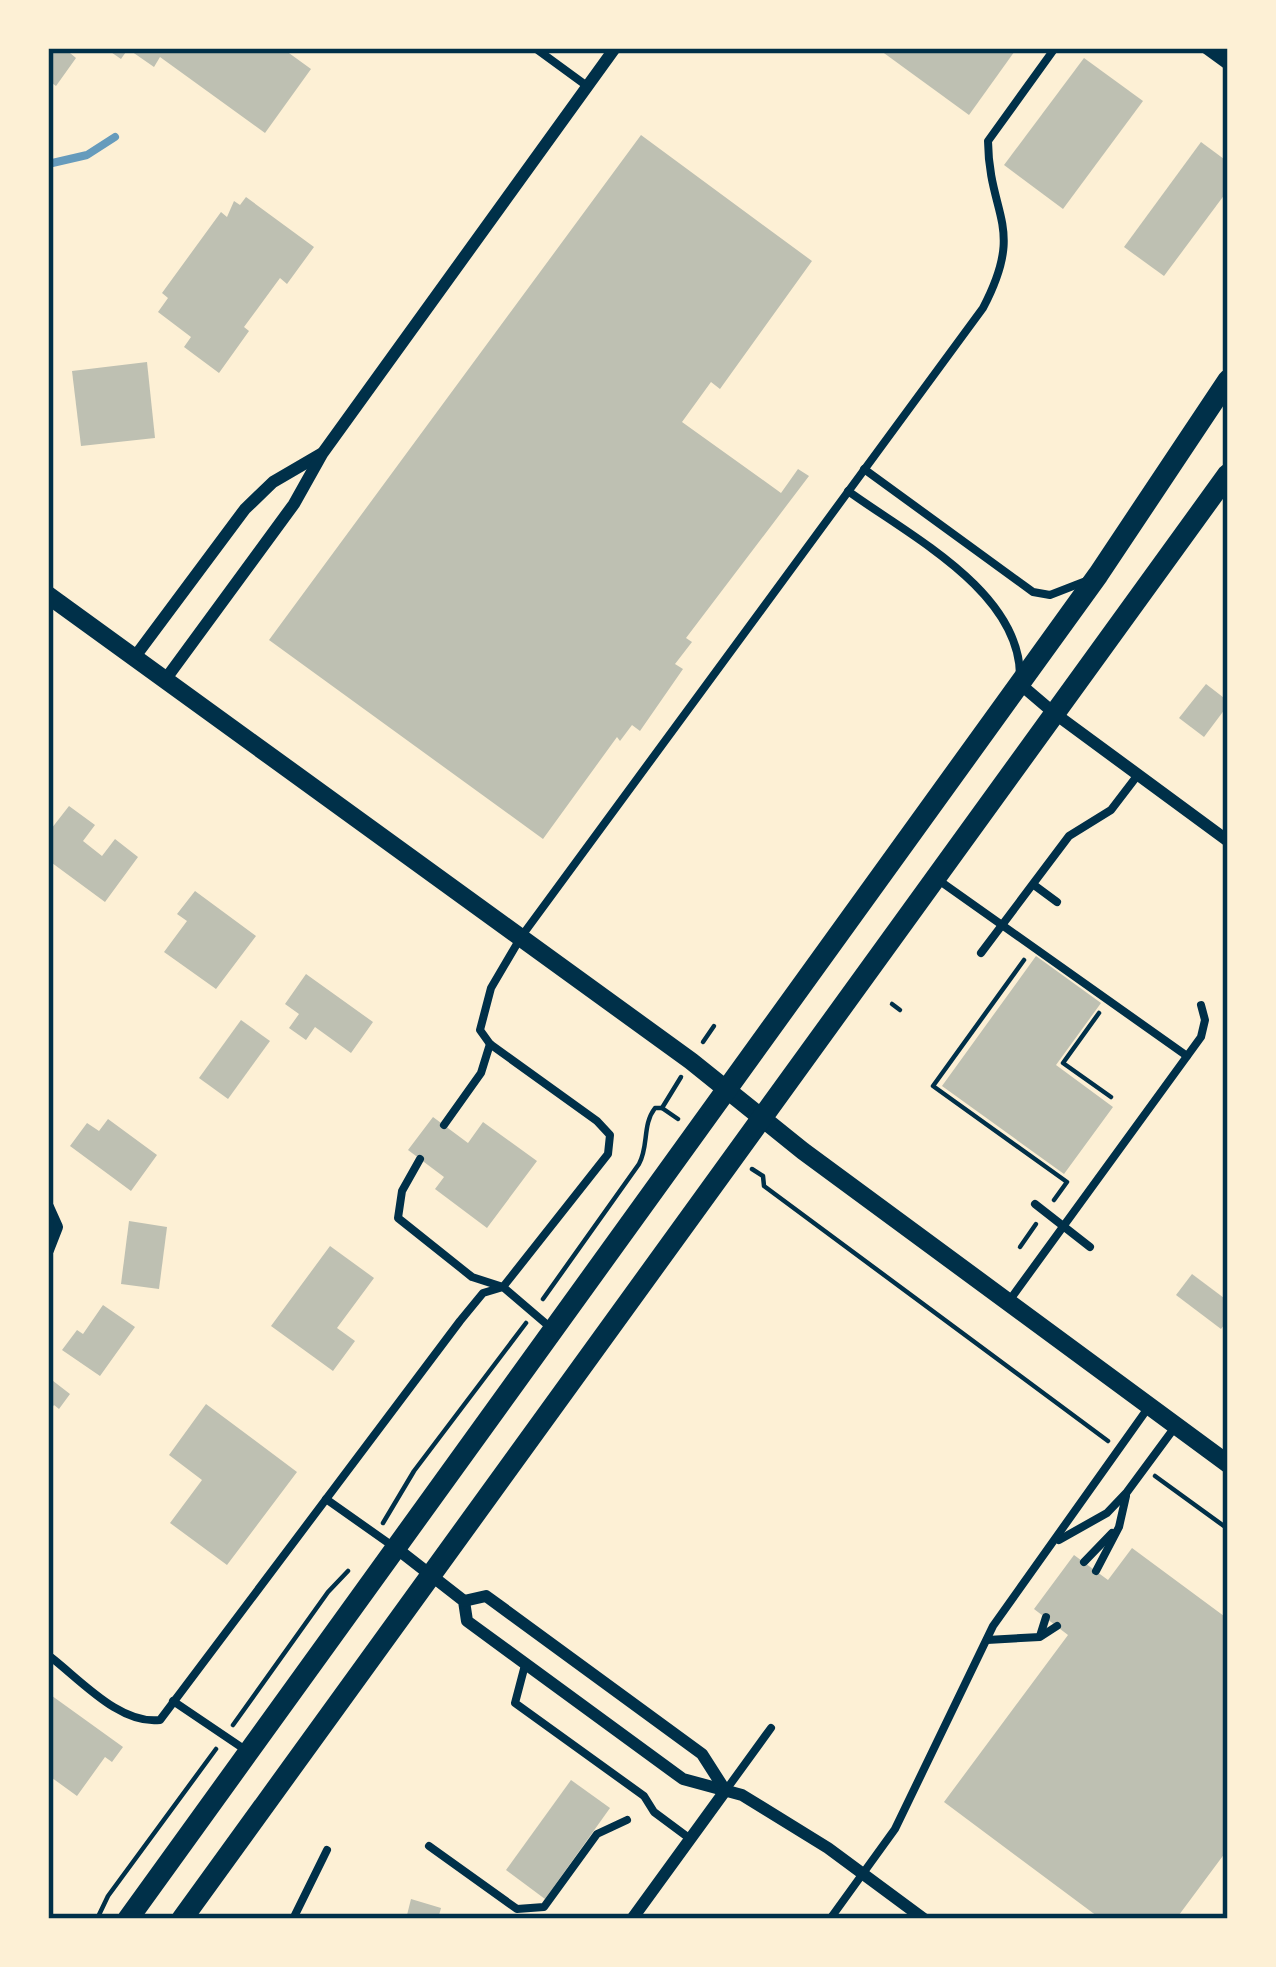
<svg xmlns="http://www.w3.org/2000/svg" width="1276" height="1967" viewBox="0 0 1276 1967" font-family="Commissioner,sans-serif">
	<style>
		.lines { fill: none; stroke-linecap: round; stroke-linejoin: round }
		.stream { stroke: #669bbc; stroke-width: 8 }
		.building { fill: #bec0b2 }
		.path { stroke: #003049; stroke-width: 4.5 }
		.service { stroke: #003049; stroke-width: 8 }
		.minor { stroke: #003049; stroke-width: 12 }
		.tertiary { stroke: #003049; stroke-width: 18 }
		.secondary { stroke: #003049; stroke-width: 21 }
		.neatline { fill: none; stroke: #003049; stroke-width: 4.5 }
	</style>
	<rect width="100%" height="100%" fill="#fdf0d5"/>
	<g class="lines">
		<path class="stream" d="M48 164 87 155 115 137"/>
	</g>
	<g class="building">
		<path d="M48 48H74L70 53 76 58 56 86 48 80Z"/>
		<path d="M105 48H282L311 69 265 133 160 57 154 67 128 49 121 59Z"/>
		<path d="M877 48H1017L969 115Z"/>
		<path d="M1084 58 1143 101 1063 209 1004 165Z"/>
		<path d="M641 135 812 261 720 389 711 382 682 422 781 493 798 469 809 476 686 638 692 642 675 664 683 669 640 731 632 725 620 741 617 737 543 839 269 640Z"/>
		<path d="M1201 142 1228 162V190L1164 276 1124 247Z"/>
		<path d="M246 197 314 247 287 284 280 278 244 327 249 331 219 373 184 347 191 337 158 312 168 298 162 293 221 212 227 217 234 201 240 205Z"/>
		<path d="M147 362 155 438 81 446 72 371Z"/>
		<path d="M1206 684 1228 701V705L1204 737 1179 718Z"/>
		<path d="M69 806 95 825 83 841 102 856 115 839 138 857 105 902 48 860V833Z"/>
		<path d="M195 891 256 936 216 989 164 952 187 921 177 914Z"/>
		<path d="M1036 956 1101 1003 1056 1065 1113 1107 1064 1174 942 1086Z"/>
		<path d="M306 974 373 1022 351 1053 315 1027 306 1040 289 1028 299 1014 285 1004Z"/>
		<path d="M241 1020 270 1041 228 1099 199 1078Z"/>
		<path d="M433 1117 468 1143 483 1122 537 1161 487 1228 435 1189 444 1177 408 1150Z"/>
		<path d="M108 1119 157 1155 131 1191 70 1146 87 1123 99 1131Z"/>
		<path d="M129 1221 167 1227 159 1289 121 1284Z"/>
		<path d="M330 1246 374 1278 337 1328 355 1341 333 1371 271 1326Z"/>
		<path d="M1192 1274 1228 1301V1320L1221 1329 1176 1295Z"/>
		<path d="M103 1305 135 1327 100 1376 62 1350 77 1330 83 1334Z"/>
		<path d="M48 1377 70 1394 59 1409 54 1405 48 1413Z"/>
		<path d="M206 1404 297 1472 227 1565 170 1523 202 1480 169 1455Z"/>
		<path d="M1132 1548 1228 1619V1849L1176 1919H1101L944 1802 1068 1635 1034 1609 1074 1555 1108 1580Z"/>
		<path d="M48 1693 123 1747 112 1762 105 1757 77 1796 48 1775Z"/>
		<path d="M571 1780 610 1808 545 1899 506 1870Z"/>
		<path d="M411 1899 441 1908 438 1919H406Z"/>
	</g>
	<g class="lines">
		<g class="path">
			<path d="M1024 960 933 1086 1067 1182 1054 1200"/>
			<path d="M892 1004 900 1010"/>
			<path d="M1099 1013 1063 1063 1111 1097"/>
			<path d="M703 1042 714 1026"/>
			<path d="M662 1108 681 1077"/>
			<path d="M752 1169 763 1176 764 1186 1108 1441"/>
			<path d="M1020 1247 1036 1224"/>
			<path d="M543 1299 639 1164C649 1146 642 1125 655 1108H662L678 1119"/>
			<path d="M1155 1476 1228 1529"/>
			<path d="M383 1523 414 1471 526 1323"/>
			<path d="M233 1725 328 1592 348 1571"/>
			<path d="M97 1919 108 1896 216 1749"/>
		</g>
		<g class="service">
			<path d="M535 48 587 86"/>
			<path d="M864 469 1033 592 1050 595 1086 581"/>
			<path d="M848 491C910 536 1019 591 1020 675"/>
			<path d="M937 879 1187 1056"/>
			<path d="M1034 885 1057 902"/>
			<path d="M981 953 1069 836 1111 810 1137 776"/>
			<path d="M444 1125 481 1073 490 1044"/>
			<path d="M420 1159 402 1191 398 1218 472 1277 503 1287 551 1328"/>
			<path d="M1035 1204 1090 1247"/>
			<path d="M1009 1301 1201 1037 1205 1020 1201 1005"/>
			<path d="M326 1499 394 1547"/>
			<path d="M1059 1540 1107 1513 1127 1492 1175 1427"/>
			<path d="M1084 1562 1112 1533"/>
			<path d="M1096 1571 1119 1527 1126 1496"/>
			<path d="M1040 1636 1046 1617"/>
			<path d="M987 1640 1040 1637 1057 1626"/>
			<path d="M48 1655C79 1678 119 1725 160 1720L460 1321 483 1293 503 1287 608 1154 610 1135 597 1121 490 1044 480 1030 491 988 521 937 983 308C1026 226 989 217 988 141L1055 48"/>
			<path d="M525 1665 515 1703 644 1796 654 1812 689 1838"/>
			<path d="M173 1701 247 1751"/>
			<path d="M726 1790 771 1728"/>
			<path d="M429 1846 517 1909 544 1907 597 1834 627 1820"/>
			<path d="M293 1919 327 1850"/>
			<path d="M830 1919 895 1829 993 1626 1148 1408"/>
		</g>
		<g class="minor">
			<path d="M1206 48 1228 64"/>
			<path d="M134 658 245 509 273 482 321 454"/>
			<path d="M165 680 294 504 322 454 615 48"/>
			<path d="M1020 684 1054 713 1228 841"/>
			<path d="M48 1207 57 1227 48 1250"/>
			<path d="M396 1548 464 1601 467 1621 683 1779 742 1795 828 1848 924 1919"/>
			<path d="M464 1601 486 1596 702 1754 725 1790"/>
			<path d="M632 1919 725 1791"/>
		</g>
		<path class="tertiary" d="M48 595 691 1061 803 1151 1228 1464"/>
		<g class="secondary">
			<path d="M128 1919 1098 575 1228 380"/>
			<path d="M182 1919 1228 474"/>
		</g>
	</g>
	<rect width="1276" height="1967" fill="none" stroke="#fdf0d5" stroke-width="102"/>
	<rect x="51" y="51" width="1174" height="1865" class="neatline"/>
</svg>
